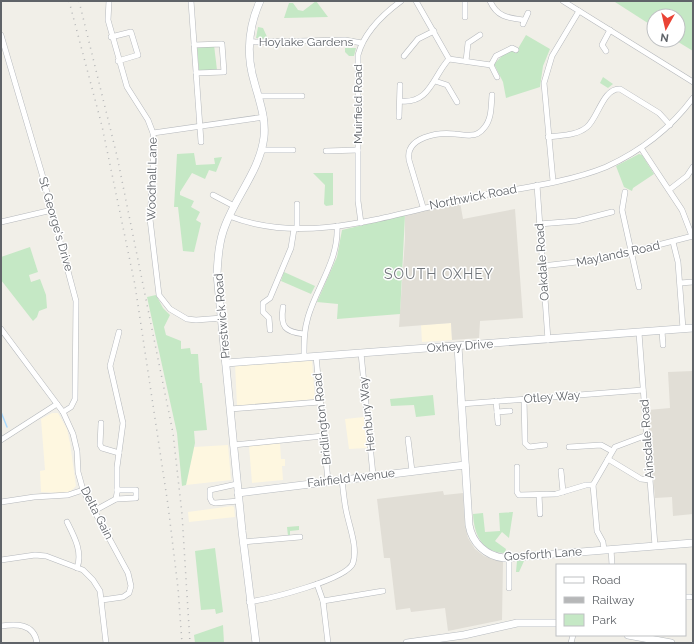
<svg xmlns="http://www.w3.org/2000/svg" width="694" height="644" viewBox="0 0 694 644" font-family="Raleway,sans-serif">
	<style>
		.commercial { fill: #fef7e0 }
		.education { fill: #e1ded6 }
		.green { fill: #c5e8c5 }
		.lines { fill: none; stroke-linecap: round; stroke-linejoin: round }
		.stream { stroke: #aadaff; stroke-width: 1.5 }
		.street-casing { stroke: #b5b8bc; stroke-width: 6 }
		.secondary-casing { stroke: #b6babf; stroke-width: 8 }
		.street { stroke: #fff; stroke-width: 5 }
		.secondary { stroke: #fff; stroke-width: 7 }
		.rail { stroke: #b6b7b8; stroke-width: 1.5; stroke-dasharray: 1 5; stroke-linecap: butt }
		.labels { text-anchor: middle; stroke-width: 3; stroke-linejoin: round; paint-order: stroke }
		.street-label { font-size: 12px; fill: #5f6368; stroke: #fff }
		.quarter-label { font-size: 14px; letter-spacing: 1px; fill: #70757a; stroke: #fff }
	</style>
	<rect width="100%" height="100%" fill="#f1efe8"/>
	<g class="commercial">
		<path d="M451 323 452 340 422 342 421 325Z"/>
		<path d="M312 361 315 399 237 406 235 364Z"/>
		<path d="M52 413H58L67 429 70 443 76 486 70 492 65 493 41 492 40 471 45 470 41 419Z"/>
		<path d="M364 417 367 448 349 449 345 419Z"/>
		<path d="M280 443 281 459H285V466H282L283 480 252 483 249 446Z"/>
		<path d="M228 445 231 480 186 485 194 447Z"/>
		<path d="M232 506 234 507 235 517 189 522 188 512Z"/>
	</g>
	<g class="education">
		<path d="M460 202 463 219 515 209 523 318 480 321 479 338 452 340 451 323 399 327 405 239V215Z"/>
		<path d="M693 371V514L673 516 672 497 655 498 648 410 670 408 668 372Z"/>
		<path d="M443 491 444 495 463 493 465 526 468 538 475 549 484 556 503 562 502 620 448 631 445 608 411 612 410 608 396 610 390 558H384L377 499Z"/>
	</g>
	<g class="green">
		<path d="M316 1 328 17 284 18 289 3H293L298 10 303 11Z"/>
		<path d="M615 1H693V51L675 40H678V16H654V27L615 2Z"/>
		<path d="M258 27 263 28 268 39 256 38Z"/>
		<path d="M526 35 550 49 543 66 540 87 506 98 503 82 494 64 502 56 512 50 516 52Z"/>
		<path d="M214 45 217 70 199 71 197 46Z"/>
		<path d="M345 48H356L354 56H349L345 52Z"/>
		<path d="M603 77 613 84 608 88 600 83Z"/>
		<path d="M194 153 196 165 215 164 214 158 222 157 216 172 209 170 205 179 192 173 180 192V195L194 201 191 207 200 212 196 220 201 223 194 252 183 251 178 207H174L177 154Z"/>
		<path d="M639 154 642 155 654 174 633 188 632 191 624 187 616 166Z"/>
		<path d="M313 173H333V205L326 206 324 204 325 185Z"/>
		<path d="M405 215 400 314 337 319 338 304 317 302 337 257 342 230Z"/>
		<path d="M30 247 38 272 29 275 31 282 40 279 46 295 47 308 39 311 37 317 33 321 1 280V257Z"/>
		<path d="M284 272 315 286 311 294 281 281Z"/>
		<path d="M156 295 163 308 170 315 164 327 166 335 181 341V349L190 348 191 354H198L200 383H202L207 430 194 431 195 443 186 485 182 486 177 433 147 297Z"/>
		<path d="M433 395 435 415 416 417 414 405 391 406 390 399Z"/>
		<path d="M513 512 509 538 502 532 495 541 506 549 505 553C482 553 474 534 473 514L483 513 485 532 500 531 499 513Z"/>
		<path d="M299 526V530L290 531V536H288L287 527Z"/>
		<path d="M215 548 223 612 216 614 215 609 201 610 195 551Z"/>
		<path d="M517 561H524L519 572H516Z"/>
		<path d="M223 625 224 643H195L194 635Z"/>
	</g>
	<g class="lines">
		<path class="stream" d="M1 412 7 427"/>
		<g class="street-casing">
			<g id="street">
				<path d="M109 1 108 20 127 87 148 120 153 133 154 151 150 219 159 295 170 309 187 319 196 320 222 318"/>
				<path d="M191 1 201 142"/>
				<path d="M490 1C497 17 508 18 524 20"/>
				<path d="M563 1 693 82"/>
				<path d="M465 17V1"/>
				<path d="M523 24 528 13"/>
				<path d="M1 35 42 174 76 301 75 399 71 407 63 412"/>
				<path d="M111 37 131 32 138 55 118 61"/>
				<path d="M250 42 345 40 362 43"/>
				<path d="M194 45 222 44 224 72 196 73"/>
				<path d="M606 51 602 45 610 30"/>
				<path d="M404 56 418 39 434 31"/>
				<path d="M449 59 491 65 497 77"/>
				<path d="M466 61 468 43 480 35"/>
				<path d="M491 65 496 56 512 48 516 50"/>
				<path d="M435 81 447 85 457 102"/>
				<path d="M259 96H302"/>
				<path d="M401 101C430 104 433 76 449 59L416 1"/>
				<path d="M399 117 400 85"/>
				<path d="M153 133 264 117"/>
				<path d="M548 137C561 135 576 136 587 127 598 118 603 88 620 89L659 113 670 125"/>
				<path d="M641 148 682 210 692 236"/>
				<path d="M261 150H293"/>
				<path d="M326 151 358 150"/>
				<path d="M553 181 544 83 552 56 579 11"/>
				<path d="M537 185 548 340"/>
				<path d="M669 190 687 176 693 167"/>
				<path d="M625 192 622 210 639 287"/>
				<path d="M213 195 234 206"/>
				<path d="M297 204V229"/>
				<path d="M423 207 409 160C405 137 438 132 455 134 460 134 466 136 471 135 476 135 481 132 484 128 492 119 491 106 492 95"/>
				<path d="M229 216C308 247 394 213 473 197 514 189 567 183 606 167 641 151 670 129 693 98"/>
				<path d="M1 222 52 210"/>
				<path d="M361 223 358 201V55C364 32 382 15 401 1"/>
				<path d="M539 224 577 221 612 212"/>
				<path d="M673 242 678 262 683 329"/>
				<path d="M542 266 603 259 693 236"/>
				<path d="M680 283 693 282"/>
				<path d="M283 307C280 327 285 332 304 334"/>
				<path d="M1 329 63 412 73 434 77 451 78 472 83 490 128 573 131 586 129 593 123 597 102 600"/>
				<path d="M270 330 269 318 263 312V303L270 298 291 248 294 229"/>
				<path d="M662 331 663 345"/>
				<path d="M639 333 655 546"/>
				<path d="M361 353 373 475"/>
				<path d="M316 356 328 481"/>
				<path d="M304 357C304 343 304 330 308 317 317 286 339 260 337 226"/>
				<path d="M524 399 525 443 529 447 545 445"/>
				<path d="M496 401 498 423"/>
				<path d="M461 404 643 390"/>
				<path d="M230 409 320 402"/>
				<path d="M497 412 510 411"/>
				<path d="M101 423 100 445 102 448 119 453"/>
				<path d="M408 439 412 471"/>
				<path d="M1 440 57 404"/>
				<path d="M233 445 323 436"/>
				<path d="M569 447 601 445 612 451"/>
				<path d="M608 459 641 479 650 480"/>
				<path d="M517 467V492L519 495 556 494 586 485H593"/>
				<path d="M561 471 563 492"/>
				<path d="M237 484 210 490V498L212 502 215 503 239 501"/>
				<path d="M539 495 540 514"/>
				<path d="M116 499 117 493V467L123 423 110 366 119 332"/>
				<path d="M1 502 34 497 68 495 83 490"/>
				<path d="M94 511 116 499 136 498V490H117"/>
				<path d="M67 522C74 536 83 552 77 568"/>
				<path d="M243 542 300 537"/>
				<path d="M611 549 612 565"/>
				<path d="M604 550 603 542 597 531 593 485 615 447 647 435"/>
				<path d="M509 558V588"/>
				<path d="M1 560 35 555 46 556 83 570 93 580 100 591 106 643"/>
				<path d="M317 584 323 601 328 643"/>
				<path d="M685 597H690"/>
				<path d="M323 601 383 591"/>
				<path d="M249 602C268 599 347 580 353 563 358 547 349 526 346 510 344 500 343 489 342 479"/>
				<path d="M1 626C16 624 34 623 37 643"/>
				<path d="M571 643 573 635"/>
			</g>
		</g>
		<g class="secondary-casing">
			<g id="secondary">
				<path d="M458 346 469 525C472 543 486 556 504 558L693 543"/>
				<path d="M226 363 693 328"/>
				<path d="M238 493 465 465"/>
				<path d="M628 635 671 643"/>
				<path d="M256 643 242 531 217 274C218 257 219 241 225 226 236 196 260 170 264 137 266 117 259 100 254 81 246 54 249 26 260 1"/>
				<path d="M407 643 464 635 517 623H557"/>
			</g>
		</g>
		<use href="#street" class="street"/>
		<use href="#secondary" class="secondary"/>
		<g class="rail">
			<path d="M69 1 102 126 135 285 168 505 178 588 182 643"/>
			<path d="M79 1 117 156 173 433 182 514 190 643"/>
		</g>
	</g>
	<g class="labels">
		<g class="street-label">
			<text x="306" y="46">Hoylake Gardens</text>
			<text transform="translate(358 104) rotate(-90)" y="4">Muirfield Road</text>
			<text transform="translate(152 179) rotate(-89)" y="4">Woodhall Lane</text>
			<text transform="translate(473 197) rotate(-11)" y="4">Northwick Road</text>
			<text transform="translate(56 224) rotate(74)" y="4">St. George's Drive</text>
			<text transform="translate(618 254) rotate(-12)" y="4">Maylands Road</text>
			<text transform="translate(542 262) rotate(-94)" y="4">Oakdale Road</text>
			<text transform="translate(222 316) rotate(-95)" y="4">Prestwick Road</text>
			<text transform="translate(460 346) rotate(-4)" y="4">Oxhey Drive</text>
			<text transform="translate(552 397) rotate(-4)" y="4">Otley Way</text>
			<text transform="translate(367 414) rotate(-96)" y="4">Henbury Way</text>
			<text transform="translate(322 419) rotate(-96)" y="4">Bridlington Road</text>
			<text transform="translate(647 439) rotate(-94)" y="4">Ainsdale Road</text>
			<text transform="translate(351 478) rotate(-7)" y="4">Fairfield Avenue</text>
			<text transform="translate(97 513) rotate(63)" y="4">Delta Gain</text>
			<text transform="translate(543 554) rotate(-4)" y="4">Gosforth Lane</text>
		</g>
		<g class="quarter-label">
			<text x="439" y="279">SOUTH OXHEY</text>
		</g>
	</g>
	<rect width="694" height="644" fill="none" stroke="#5f6368" stroke-width="4"/>
	<rect x="556" y="564" width="130" height="72" fill="#ffffff" stroke="#bfc1c3"/>
	<rect x="564" y="577" width="20" height="6" fill="#ffffff" stroke="#bfc1c3"/>
	<text x="592" y="584" font-size="12" fill="#5f6368">Road</text>
	<rect x="564" y="597" width="20" height="6" fill="#b6b7b8" stroke="#bfc1c3"/>
	<text x="592" y="604" font-size="12" fill="#5f6368">Railway</text>
	<rect x="564" y="614" width="20" height="12" fill="#c5e8c5" stroke="#bfc1c3"/>
	<text x="592" y="624" font-size="12" fill="#5f6368">Park</text>
	<g transform="translate(666 28) rotate(188)"><circle r="19" fill="#ffffff" stroke="#bfc1c3"/>
	<path d="M0-3L7 15L0 10L-7 15Z" fill="#ea4335"/>
	<text y="-6" font-size="11" font-weight="bold" text-anchor="middle" fill="#5f6368">N</text>
	</g>
</svg>
